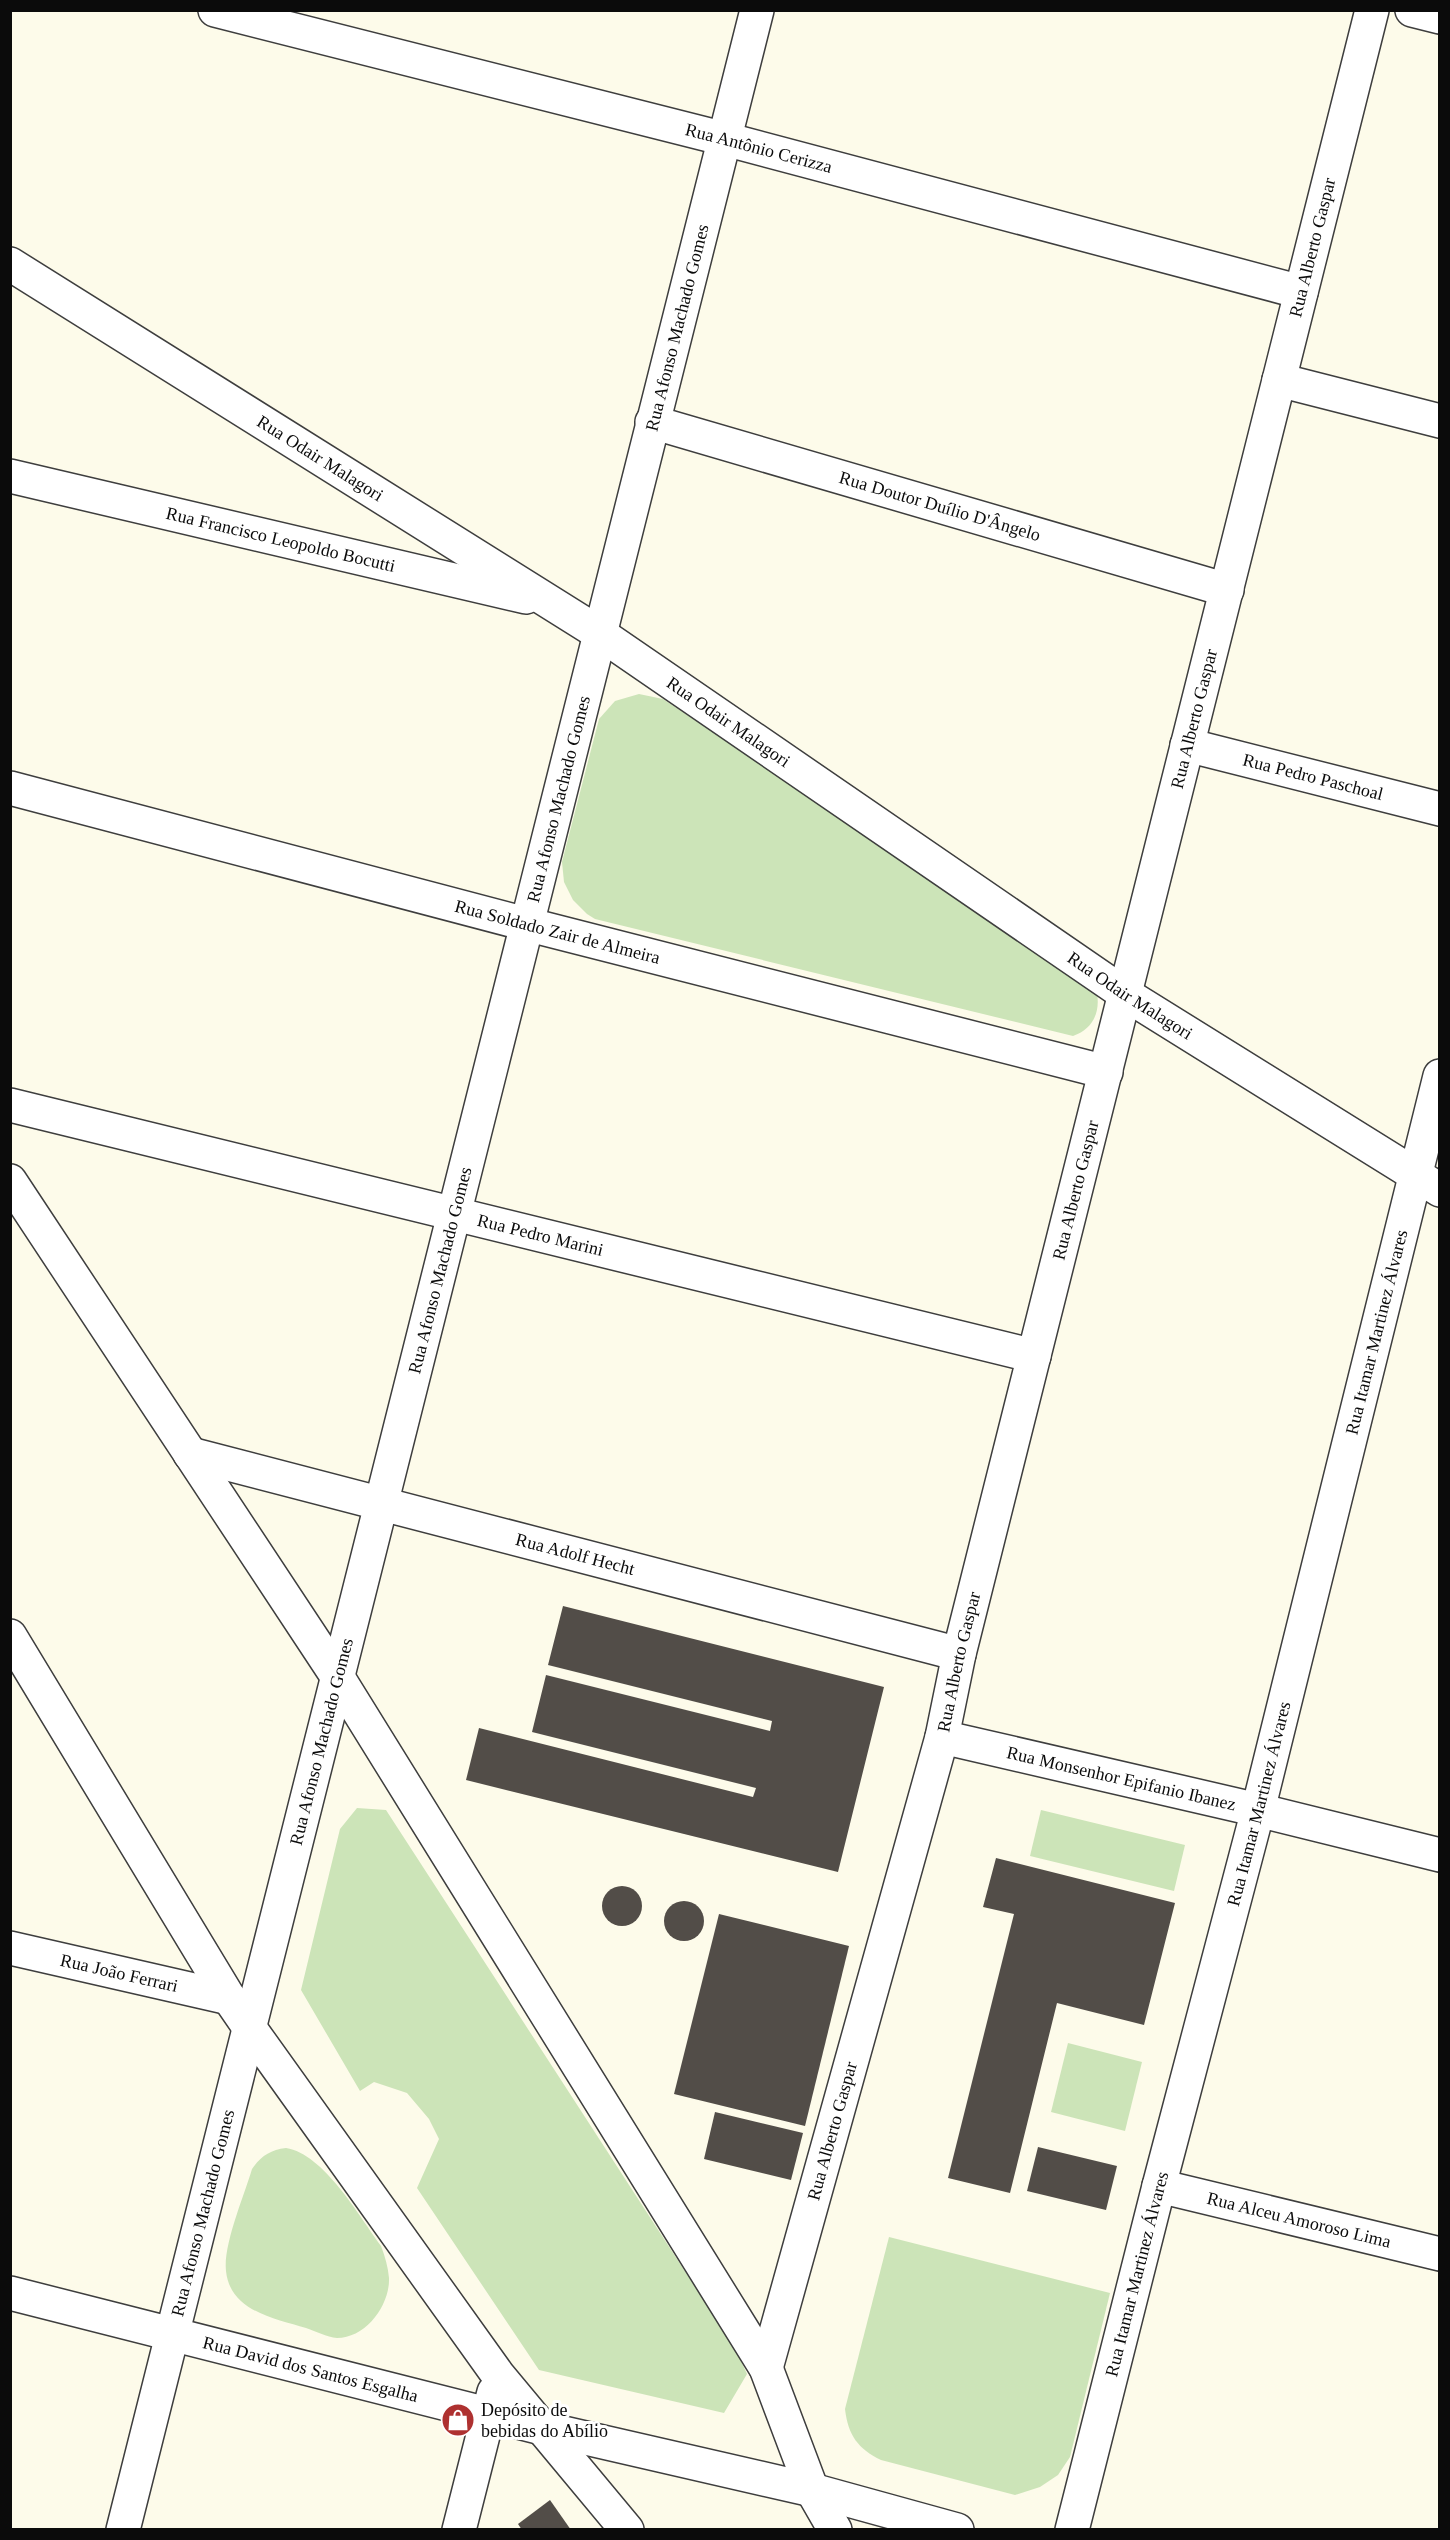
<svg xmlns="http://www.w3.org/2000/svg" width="1450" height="2540" viewBox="0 0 1450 2540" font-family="Georgia,serif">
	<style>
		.green { fill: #cce4b8 }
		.building { fill: #524d48 }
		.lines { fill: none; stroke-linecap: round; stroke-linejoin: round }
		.minor-casing { stroke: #3e3e3e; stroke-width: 36 }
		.tertiary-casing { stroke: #3e3e3e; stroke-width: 36 }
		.minor { stroke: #fff; stroke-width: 33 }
		.tertiary { stroke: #fff; stroke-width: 33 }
		.labels { text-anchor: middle; stroke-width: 6; stroke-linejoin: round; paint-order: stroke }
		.street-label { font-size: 18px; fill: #0b0b0b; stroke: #fff }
		.poi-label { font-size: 18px; fill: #0b0b0b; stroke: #fff; text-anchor: start }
	</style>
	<rect width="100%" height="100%" fill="#fdfbea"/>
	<g class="green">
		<path d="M639 694 663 699 1095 985C1102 1007 1096 1028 1073 1036L595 919 587 914 573 900 564 882 562 862 599 719 615 701Z"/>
		<path d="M357 1808 386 1810 736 2350 747 2374 724 2413 539 2370 417 2188 439 2139 429 2119 407 2093 374 2082 360 2091 301 1990 340 1829Z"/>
		<path d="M1041 1810 1185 1845 1174 1891 1030 1856Z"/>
		<path d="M1068 2043 1142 2062 1125 2131 1051 2112Z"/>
		<path d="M286 2148C324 2154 359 2216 381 2246 385 2256 388 2267 389 2278 390 2305 366 2338 337 2338 327 2337 315 2331 306 2328 275 2319 230 2311 226 2271 223 2245 244 2196 252 2169 261 2156 270 2150 286 2148Z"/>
		<path d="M889 2237 1110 2293 1070 2457 1058 2475 1040 2487 1015 2495 881 2460C858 2449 848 2435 845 2409Z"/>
	</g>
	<g class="building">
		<path d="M563 1606 884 1687 838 1872 466 1780 479 1728 753 1797 756 1788 532 1732 546 1675 770 1731 772 1721 548 1665Z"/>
		<path d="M996 1858 1175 1903 1144 2025 1057 2003 1010 2193 948 2178 1014 1914 983 1907Z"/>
		<circle cx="622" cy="1906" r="20"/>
		<circle cx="684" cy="1921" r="20"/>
		<path d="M719 1914 849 1946 805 2126 674 2094Z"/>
		<path d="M715 2112 803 2133 791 2180 704 2159Z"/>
		<path d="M1038 2147 1117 2166 1106 2210 1027 2191Z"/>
		<path d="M550 2500 571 2530H522L518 2524Z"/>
	</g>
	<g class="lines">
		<g class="minor-casing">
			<g id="minor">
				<path id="s1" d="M215 10 725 139 1301 292"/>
				<path d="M1412 10 1440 17"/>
				<path id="s2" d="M10 264 599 633 1125 994 1440 1190"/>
				<path d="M1279 380 1440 421"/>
				<path id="s3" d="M652 422 1227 590"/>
				<path id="s4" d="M10 476 526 597"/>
				<path id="s5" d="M1187 745 1440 809"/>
				<path id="s6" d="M10 788 526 924 1106 1072"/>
				<path id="s7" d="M10 1105 1034 1356"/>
				<path id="s8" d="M190 1454 959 1654"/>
				<path id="s9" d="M942 1737 1258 1810 1440 1855"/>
				<path id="s10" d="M10 1948 229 1998"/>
				<path id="s11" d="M1159 2186 1440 2254"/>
				<path id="s12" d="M10 2293 542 2428 812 2490 957 2530"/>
				<path id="s13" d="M766 2368 942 1737 959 1654 1372 10"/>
				<path id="s14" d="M123 2530 757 10"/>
				<path d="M459 2530 494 2392"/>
				<path id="s15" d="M1072 2530 1159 2186 1258 1810 1440 1076"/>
			</g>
		</g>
		<g class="tertiary-casing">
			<g id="tertiary">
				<path d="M10 1181 337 1676 766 2368 812 2490 835 2530"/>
				<path d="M10 1636 229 1998 249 2027 498 2375 627 2530"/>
			</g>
		</g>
		<use href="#minor" class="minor"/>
		<use href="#tertiary" class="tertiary"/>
	</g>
	<defs>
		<g id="shop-disc" transform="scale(1.725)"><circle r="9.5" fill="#ae3130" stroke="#fff"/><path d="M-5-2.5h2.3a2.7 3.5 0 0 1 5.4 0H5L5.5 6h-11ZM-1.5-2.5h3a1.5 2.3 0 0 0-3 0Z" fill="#fff"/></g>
	</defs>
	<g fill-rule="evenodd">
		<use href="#shop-disc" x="458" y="2420"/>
	</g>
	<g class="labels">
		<g class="street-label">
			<text dy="6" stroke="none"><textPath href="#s1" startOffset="561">Rua Antônio Cerizza</textPath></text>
			<text dy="6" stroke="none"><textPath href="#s13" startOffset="2190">Rua Alberto Gaspar</textPath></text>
			<text dy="6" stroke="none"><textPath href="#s14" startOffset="2271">Rua Afonso Machado Gomes</textPath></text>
			<text dy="6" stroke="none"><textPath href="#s2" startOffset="366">Rua Odair Malagori</textPath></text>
			<text dy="6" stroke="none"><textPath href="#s3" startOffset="300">Rua Doutor Duílio D'Ângelo</textPath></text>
			<text dy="6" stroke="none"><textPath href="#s4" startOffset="278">Rua Francisco Leopoldo Bocutti</textPath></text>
			<text dy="6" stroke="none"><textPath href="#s13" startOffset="1704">Rua Alberto Gaspar</textPath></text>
			<text dy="6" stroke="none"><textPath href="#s2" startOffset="852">Rua Odair Malagori</textPath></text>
			<text dy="6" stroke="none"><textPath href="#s5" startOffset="130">Rua Pedro Paschoal</textPath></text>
			<text dy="6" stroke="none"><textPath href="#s14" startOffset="1785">Rua Afonso Machado Gomes</textPath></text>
			<text dy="6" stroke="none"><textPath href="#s6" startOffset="566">Rua Soldado Zair de Almeira</textPath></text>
			<text dy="6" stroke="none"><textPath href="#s2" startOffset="1338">Rua Odair Malagori</textPath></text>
			<text dy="6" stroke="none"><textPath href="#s13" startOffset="1218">Rua Alberto Gaspar</textPath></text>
			<text dy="6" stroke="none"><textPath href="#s7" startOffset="546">Rua Pedro Marini</textPath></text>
			<text dy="6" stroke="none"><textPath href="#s14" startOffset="1299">Rua Afonso Machado Gomes</textPath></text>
			<text dy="6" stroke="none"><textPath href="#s15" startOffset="1236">Rua Itamar Martinez Álvares</textPath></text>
			<text dy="6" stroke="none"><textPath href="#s8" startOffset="398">Rua Adolf Hecht</textPath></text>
			<text dy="6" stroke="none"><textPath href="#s13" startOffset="732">Rua Alberto Gaspar</textPath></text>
			<text dy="6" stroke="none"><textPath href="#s14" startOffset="813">Rua Afonso Machado Gomes</textPath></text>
			<text dy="6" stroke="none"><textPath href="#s9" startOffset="184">Rua Monsenhor Epifanio Ibanez</textPath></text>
			<text dy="6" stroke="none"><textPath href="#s15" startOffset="750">Rua Itamar Martinez Álvares</textPath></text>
			<text dy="6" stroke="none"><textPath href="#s10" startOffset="112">Rua João Ferrari</textPath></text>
			<text dy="6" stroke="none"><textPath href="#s13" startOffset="246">Rua Alberto Gaspar</textPath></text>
			<text dy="6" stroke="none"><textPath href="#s14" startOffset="327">Rua Afonso Machado Gomes</textPath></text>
			<text dy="6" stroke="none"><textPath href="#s11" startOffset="144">Rua Alceu Amoroso Lima</textPath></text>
			<text dy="6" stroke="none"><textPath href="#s15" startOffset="264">Rua Itamar Martinez Álvares</textPath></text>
			<text dy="6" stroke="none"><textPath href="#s12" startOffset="310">Rua David dos Santos Esgalha</textPath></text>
		</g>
		<g class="poi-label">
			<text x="481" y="2416">Depósito de<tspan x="481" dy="21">bebidas do Abílio</tspan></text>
		</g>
	</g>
	<rect width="1450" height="2540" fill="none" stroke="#0b0b0b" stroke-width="24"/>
</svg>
